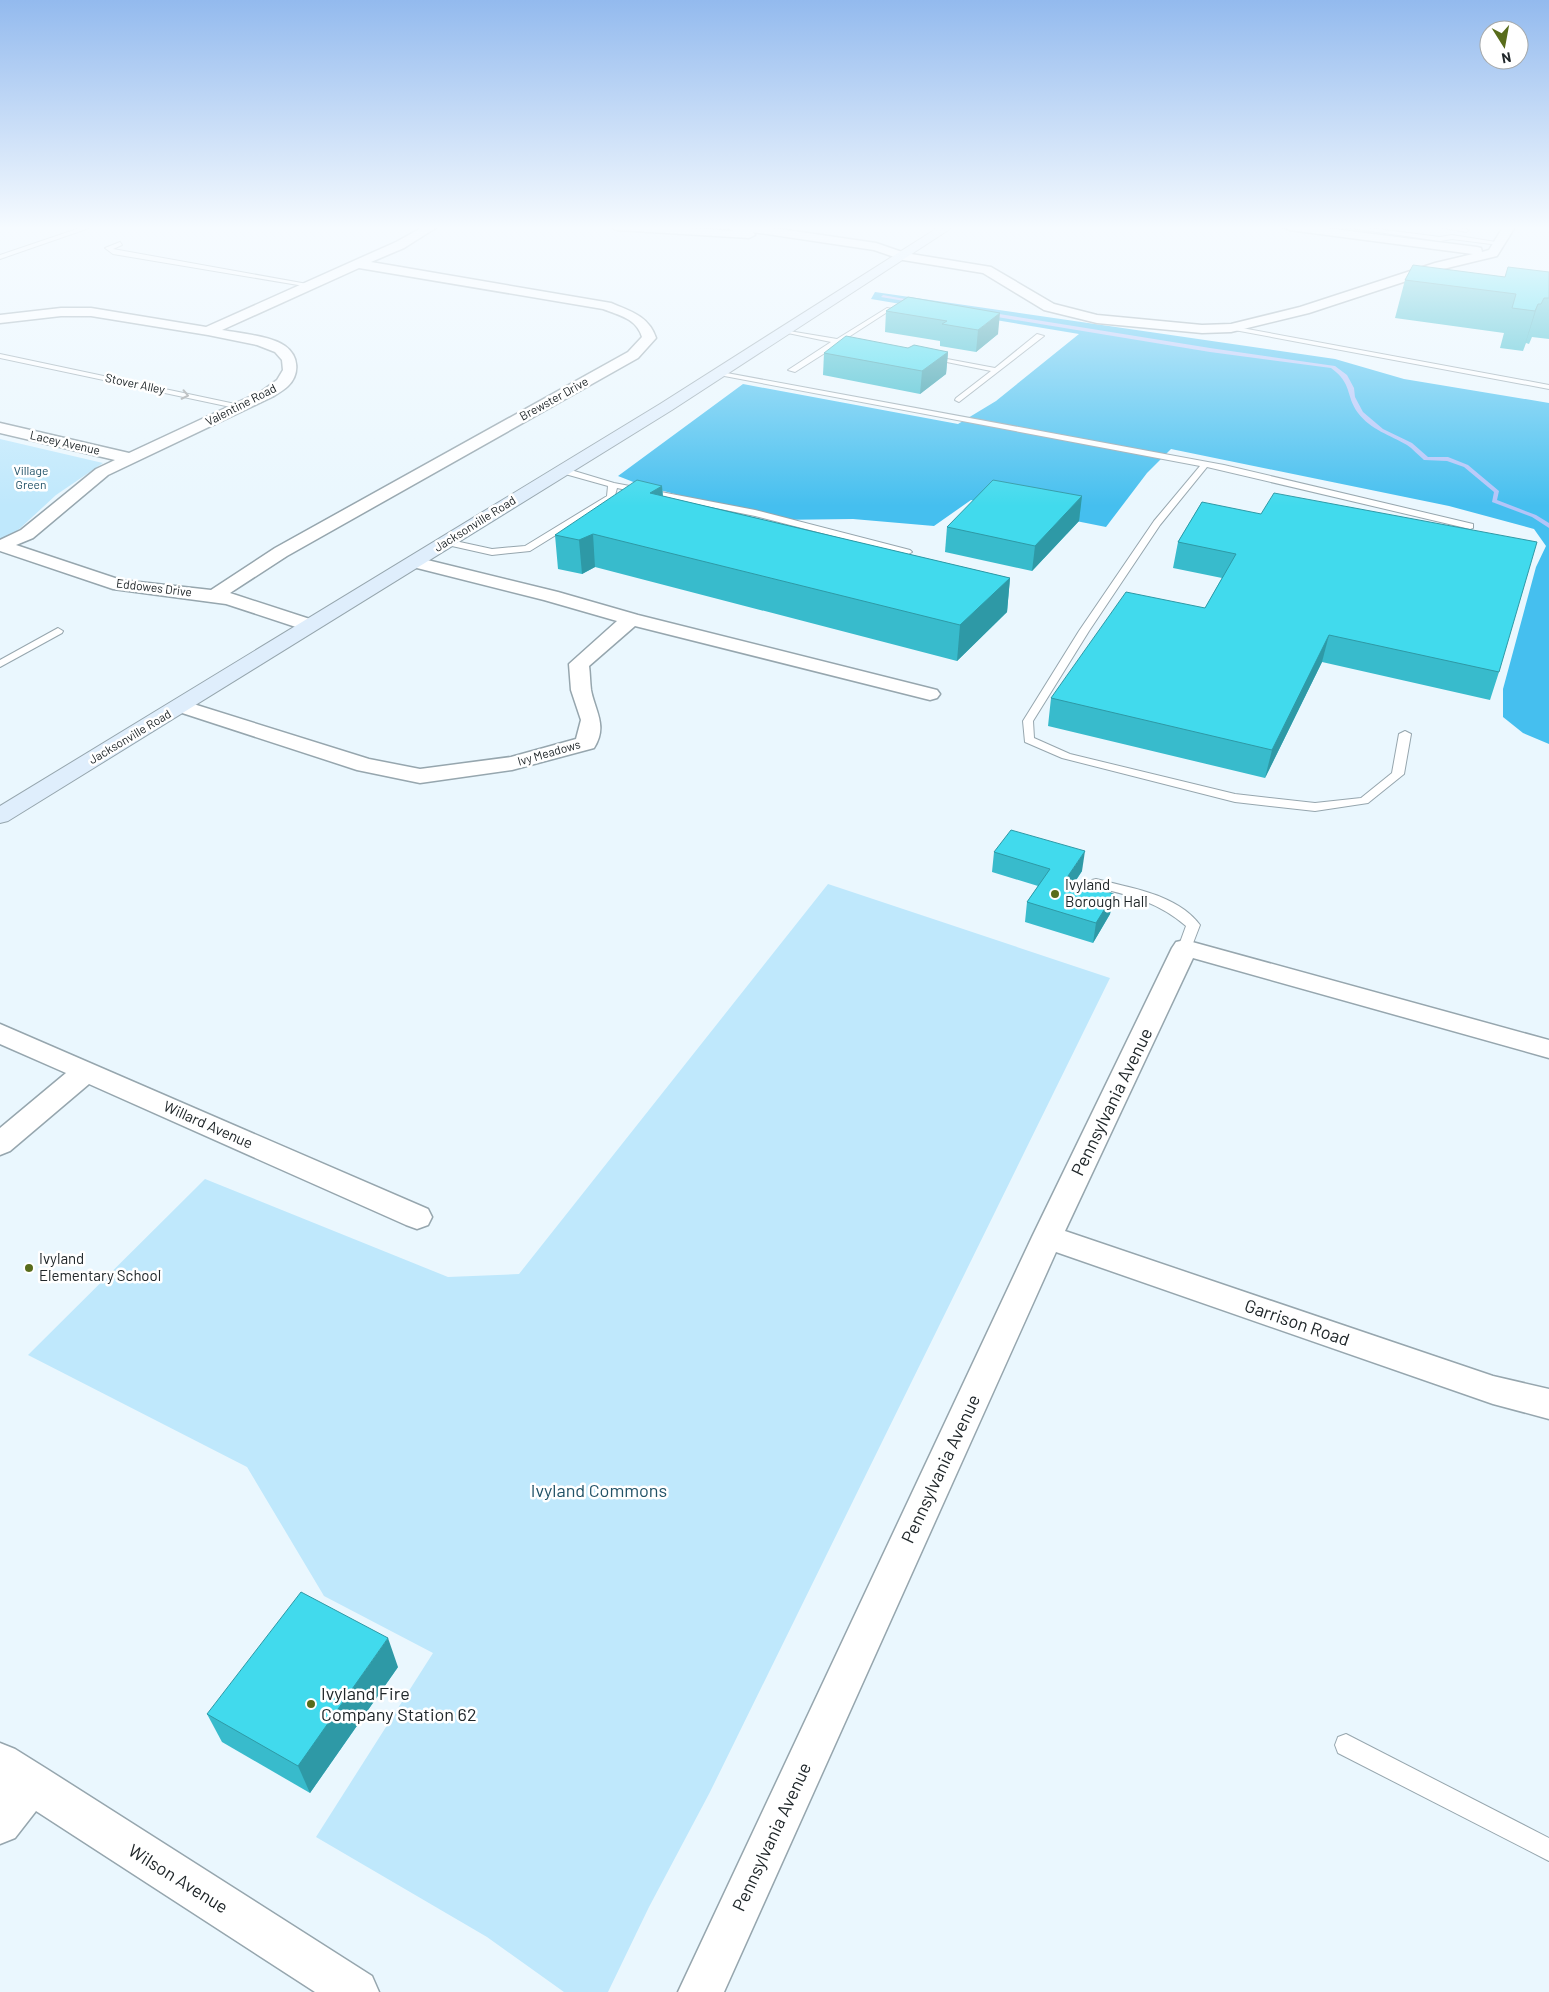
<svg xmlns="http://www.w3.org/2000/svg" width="1549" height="1992" viewBox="0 0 1549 1992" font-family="Barlow,sans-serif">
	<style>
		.green { fill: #bfe8fc }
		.forest { fill: #45bfef }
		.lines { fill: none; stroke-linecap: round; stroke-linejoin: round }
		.stream { fill: #b3c4f8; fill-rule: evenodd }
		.service-casing { stroke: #96a6ae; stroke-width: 2 }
		.minor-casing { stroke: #96a6ae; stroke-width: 3 }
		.secondary-casing { stroke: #96a6ae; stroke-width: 2 }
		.service { fill: #fff; fill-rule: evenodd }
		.minor { fill: #fff; fill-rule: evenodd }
		.secondary { fill: #dfeefc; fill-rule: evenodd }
		.wall { fill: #38bbcc }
		.shaded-wall { fill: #2e99a6 }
		.building { fill: #41daed; stroke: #2e99a6 }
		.oneway { stroke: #9b9e9f }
		.poi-dot { fill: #586c1b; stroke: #fff; stroke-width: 2 }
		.labels { text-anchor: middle; stroke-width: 5; stroke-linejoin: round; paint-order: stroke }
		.far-street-label { font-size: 12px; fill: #20272a; stroke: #fff }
		.far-park-label { font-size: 12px; fill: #215267; stroke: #fff }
		.poi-label { font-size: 15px; fill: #20272a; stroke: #fff; text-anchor: start }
		.street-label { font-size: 15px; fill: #20272a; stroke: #fff }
		.near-street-label { font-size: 18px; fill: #20272a; stroke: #fff }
		.near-park-label { font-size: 18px; fill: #215267; stroke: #fff }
		.near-poi-label { font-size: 18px; fill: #20272a; stroke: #fff; text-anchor: start }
	</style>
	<rect width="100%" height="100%" fill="#eaf7fe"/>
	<g class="green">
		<path d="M0 439 103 463 56 495 16 532 0 539Z"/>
		<path d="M828 884 1110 978 710 1792 649 1907 608 1992H564L487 1937 316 1837 433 1653 324 1596 247 1467 28 1355 205 1179 448 1277 519 1274Z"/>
	</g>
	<path class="forest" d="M875 292 1335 359 1404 379 1549 403V744L1523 733 1503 717V689L1536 567 1546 546 1534 529 1449 506 1171 449 1147 473 1106 527 971 500 934 526 853 519 773 520 641 485 618 476 743 384 958 424 996 401 1079 334 871 299Z"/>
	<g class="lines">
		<g class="stream">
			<path d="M883 295 916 301 918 302 916 303 881 297Z"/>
			<path d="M987 312 1210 348 1335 366 1347 375 1354 388 1355 397 1363 412 1383 429 1412 443 1428 457H1448L1468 465 1499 491 1497 500 1536 515 1549 523V528L1532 517 1492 502 1494 492 1464 467 1447 461 1424 460C1418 455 1413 449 1407 445 1390 435 1371 430 1358 413 1345 395 1353 384 1331 368L1210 352 985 315Z"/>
		</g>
		<g class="service-casing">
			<g id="service">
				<path d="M83 227H92L0 259V255Z"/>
				<path d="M1343 227H1361L1440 237 1452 235 1502 243 1499 245 1452 239 1440 241Z"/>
				<path d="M1438 227H1457L1469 230 1466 232Z"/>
				<path d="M120 242 122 245 113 249 313 285 310 287 113 254 105 248Z"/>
				<path d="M887 308 892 309 844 340 861 343V347L839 344 795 372 788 370 831 342 783 332V330L837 339Z"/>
				<path d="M1231 326 1549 385V389L1229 329V327Z"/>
				<path d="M1037 334 1044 336 959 402 955 400 956 398 991 371 927 358 931 356 995 368Z"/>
				<path d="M0 354 240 405 244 407 240 409 0 358Z"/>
				<path d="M716 371 1224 465 1473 524V528L1470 529 1207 467 1160 525 1089 631 1033 721 1034 738 1070 754 1235 794 1315 803 1361 798 1392 773 1399 734 1405 731 1411 734 1404 774 1368 803 1315 811 1235 802 1062 758 1025 742 1023 721 1079 631 1154 521 1200 466 719 375H716Z"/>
				<path d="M561 467 614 483 755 510 910 550 912 552 907 555 755 516 617 488 614 499 530 551 492 555 443 544 441 542 446 539 492 549 525 546 607 496 608 486 558 472V468Z"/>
				<path d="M58 628 63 631 62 633 0 667V660Z"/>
				<path d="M1096 879C1130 888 1177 894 1200 925L1190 951H1180L1178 948 1186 926C1157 901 1128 895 1092 886L1090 883 1092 880Z"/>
				<path d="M1346 1734 1549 1838V1861L1338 1753 1335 1745 1338 1737Z"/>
			</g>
		</g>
		<g class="minor-casing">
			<g id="minor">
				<path d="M423 227H437L404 248 371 262 611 303C630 311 649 316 656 338L638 358 287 556 230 593 316 621 319 625 316 629 309 631 302 629 226 604 113 589 0 551V540L21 530 96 469 115 460 0 433V423L129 453 262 391 277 380 283 370 282 360 275 352 257 345 208 335 91 316H61L0 323V315L61 308H91L206 327 396 242ZM359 268 603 309C619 315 637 319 642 337L628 352 275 548 211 590 121 580 16 545 33 538 108 475 272 397C277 394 284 390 288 386 300 374 299 356 285 346 271 336 239 333 222 330Z"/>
				<path d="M611 227H675L733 231 726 227 773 228 876 243 905 253 991 267 1054 304 1097 315 1202 325 1231 324 1300 307 1435 263 1473 254 1289 230 1283 227H1317L1477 247 1481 248 1482 252 1489 250 1503 227H1515L1497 256 1443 269 1309 313 1231 332 1202 333 1097 323 1044 310 983 273 903 260 874 250 753 232 755 235 749 238 617 230Z"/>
				<path d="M415 557 558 592 638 615 937 690 940 694 937 698 930 700 635 626 589 666C590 673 590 682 591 690 595 711 608 726 594 748L512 770 420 783 357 770 173 710 170 706 173 702 180 700 187 702 369 759 420 769 511 757 576 739 581 720 571 690 569 664 617 621 544 600 409 566 406 562 409 558Z"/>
				<path d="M1185 940 1549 1040V1058L1193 958 1065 1231 1493 1376 1549 1389V1419L1493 1404 1056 1252 724 1992H678L1032 1237 1172 948 1176 942Z"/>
				<path d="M0 1024 428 1209 432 1217 428 1225 417 1229 406 1225 89 1084 10 1151 0 1155V1128L66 1073 0 1044Z"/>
				<path d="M0 1743 15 1749 47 1769 372 1976 379 1992H315L36 1811 15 1838 0 1844Z"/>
			</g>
		</g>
		<g class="secondary-casing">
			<path id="secondary" d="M939 227H953L672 410 8 821 0 823V806L660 404Z"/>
		</g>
		<use href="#service" class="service"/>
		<use href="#minor" class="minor"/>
		<use href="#secondary" class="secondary"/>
	</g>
	<g class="wall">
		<path d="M1549 272V339L1532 337 1529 344 1526 343 1523 351 1500 348 1504 333 1395 318 1405 280 1505 277Z"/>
		<path d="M908 297 998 334 976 352 940 346V341L885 332 886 311Z"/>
		<path d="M908 348 948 352 946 374 920 394 823 375 824 353Z"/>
		<path d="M662 486 663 496 1010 578 1007 612 957 661 595 567 582 574 558 569 555 535Z"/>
		<path d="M1082 496 1079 521 1032 571 945 552 947 527Z"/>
		<path d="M1202 502 1499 672 1490 700 1322 662 1265 778 1048 726 1051 698 1205 608 1222 578 1173 568 1178 542Z"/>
		<path d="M994 852 1082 871 1075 882 1114 894 1110 914 1093 943 1025 922 1027 902 1038 886 992 872Z"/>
		<path d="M398 1667 310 1793 222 1742 207 1714Z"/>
	</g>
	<g class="shaded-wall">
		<path d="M1538 304 1523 351 1535 311Z"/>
		<path d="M1000 313 998 334 976 352 978 330Z"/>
		<path d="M948 352 946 374 920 394 922 371Z"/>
		<path d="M662 486 664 518 650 493Z"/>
		<path d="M1082 496 1079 521 1032 571 1035 546Z"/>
		<path d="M593 534 595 567 582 574 579 540Z"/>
		<path d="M1010 578 1007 612 957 661 960 625Z"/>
		<path d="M1329 635 1322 662 1265 778 1272 750Z"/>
		<path d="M1085 851 1082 871 1063 899 1066 879Z"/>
		<path d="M1114 894 1110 914 1093 943 1096 923Z"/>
		<path d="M388 1638 398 1667 310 1793 298 1766Z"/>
	</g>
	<g class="building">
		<path d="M1413 265 1505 277 1508 267 1549 272V298H1544L1541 304H1538L1535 311 1512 308 1516 294 1405 280Z"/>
		<path d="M908 297 1000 313 978 330 942 324 947 321 886 311Z"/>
		<path d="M846 336 908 348 914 345 948 352 922 371 824 353Z"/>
		<path d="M637 480 662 486 650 493 1010 578 960 625 593 534 579 540 555 535Z"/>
		<path d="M993 480 1082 496 1035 546 947 527Z"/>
		<path d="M1274 493 1537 542 1499 672 1329 635 1272 750 1051 698 1126 592 1205 608 1236 554 1178 542 1202 502 1261 514Z"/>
		<path d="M1011 830 1085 851 1066 879 1114 894 1096 923 1027 902 1050 869 994 852Z"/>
		<path d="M301 1592 388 1638 298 1766 207 1714Z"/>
	</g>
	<defs><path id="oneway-chevron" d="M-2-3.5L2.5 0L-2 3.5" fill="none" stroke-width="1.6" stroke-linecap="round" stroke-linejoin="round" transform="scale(1.25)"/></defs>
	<use class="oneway" href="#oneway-chevron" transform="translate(185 395) rotate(12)"/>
	<linearGradient id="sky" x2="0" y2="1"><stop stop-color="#93baee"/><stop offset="0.45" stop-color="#f6fbff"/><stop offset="1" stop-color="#f6fbff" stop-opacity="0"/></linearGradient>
	<rect width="1549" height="506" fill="url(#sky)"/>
	<g class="poi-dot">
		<circle cx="1055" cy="894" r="5"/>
		<circle cx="29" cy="1268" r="5"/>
		<circle cx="311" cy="1704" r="5"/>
	</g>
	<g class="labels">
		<g class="far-street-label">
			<text transform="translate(135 384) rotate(12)" y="4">Stover Alley</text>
			<text transform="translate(554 399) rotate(-29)" y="4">Brewster Drive</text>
			<text transform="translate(241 405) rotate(-27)" y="4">Valentine Road</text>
			<text transform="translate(65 443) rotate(13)" y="4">Lacey Avenue</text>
			<text transform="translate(475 524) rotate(-32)" y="4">Jacksonville Road</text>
			<text transform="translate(154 588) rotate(7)" y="4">Eddowes Drive</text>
			<text transform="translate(130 737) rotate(-31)" y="4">Jacksonville Road</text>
			<text transform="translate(549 753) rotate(-16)" y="4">Ivy Meadows</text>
		</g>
		<g class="far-park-label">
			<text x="31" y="475">Village<tspan x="31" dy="14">Green</tspan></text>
		</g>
		<g class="poi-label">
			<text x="1065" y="890">Ivyland<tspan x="1065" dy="17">Borough Hall</tspan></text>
			<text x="39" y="1264">Ivyland<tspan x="39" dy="17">Elementary School</tspan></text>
		</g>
		<g class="street-label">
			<text transform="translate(208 1125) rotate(24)" y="5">Willard Avenue</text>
		</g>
		<g class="near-street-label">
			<text transform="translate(1112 1102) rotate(-64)" y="6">Pennsylvania Avenue</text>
			<text transform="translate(1297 1323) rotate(19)" y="6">Garrison Road</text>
			<text transform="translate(941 1469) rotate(-65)" y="6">Pennsylvania Avenue</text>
			<text transform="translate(772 1837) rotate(-65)" y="6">Pennsylvania Avenue</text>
			<text transform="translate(178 1879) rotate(32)" y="6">Wilson Avenue</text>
		</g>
		<g class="near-park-label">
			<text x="599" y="1497">Ivyland Commons</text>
		</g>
		<g class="near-poi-label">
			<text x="321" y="1700">Ivyland Fire<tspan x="321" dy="21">Company Station 62</tspan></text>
		</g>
	</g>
	<g transform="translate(1504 45) rotate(169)"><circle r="24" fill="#ffffff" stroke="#a6a9aa"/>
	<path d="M0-4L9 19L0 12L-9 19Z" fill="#586c1b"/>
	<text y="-8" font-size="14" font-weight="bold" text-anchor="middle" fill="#20272a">N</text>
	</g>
</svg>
